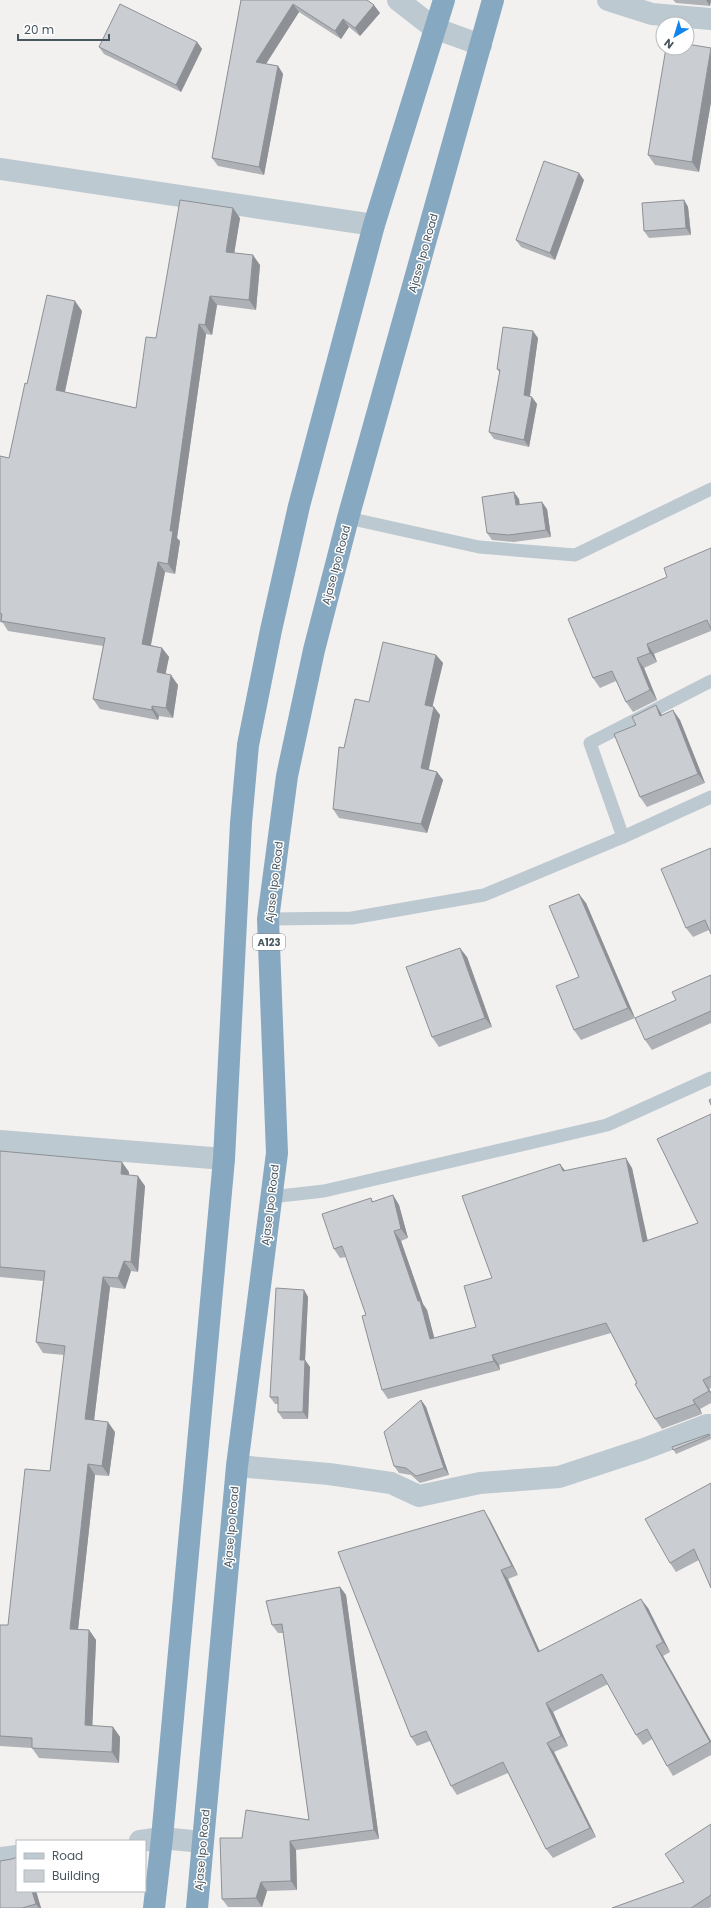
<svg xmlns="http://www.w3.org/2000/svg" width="711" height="1908" viewBox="0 0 711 1908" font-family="Poppins,sans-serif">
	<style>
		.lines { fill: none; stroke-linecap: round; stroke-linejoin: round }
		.lane { stroke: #bdc9d0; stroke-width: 13 }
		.street { stroke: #bdc9d0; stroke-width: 22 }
		.highway { stroke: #86a8c1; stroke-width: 22 }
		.wall { fill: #aeb1b5 }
		.shaded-wall { fill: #8d9094 }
		.building { fill: #caced3; stroke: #8d9094 }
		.labels { text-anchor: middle; stroke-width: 3; stroke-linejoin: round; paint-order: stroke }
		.shield { fill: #fff; stroke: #7e898f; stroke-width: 1 }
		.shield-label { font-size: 10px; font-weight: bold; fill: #47565f }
		.street-label { font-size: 11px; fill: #47565f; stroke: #fff }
	</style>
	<rect width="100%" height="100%" fill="#f3f0f0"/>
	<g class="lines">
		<g class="lane">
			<path d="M348 518 479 547 575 555 711 489"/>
			<path d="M623 837 590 743 711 681"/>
			<path d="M268 919 352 918 484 895 623 837 711 797"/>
			<path d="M271 1197 324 1191 607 1125 711 1078"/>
		</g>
		<g class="street">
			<path d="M398 0 434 28 481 45"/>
			<path d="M608 0 652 14 711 19"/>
			<path d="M0 169 374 225"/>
			<path d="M0 1141 224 1159"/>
			<path d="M237 1466 329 1474 391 1483 419 1496 480 1483 559 1477 644 1449 707 1425H711"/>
			<path d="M140 1841 162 1838 202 1842"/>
			<path d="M0 1858 17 1856"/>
		</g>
		<g class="highway">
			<path d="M154 1908 162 1838 224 1159 241 823 248 745 271 630 299 506 374 225 444 0"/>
			<path d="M197 1908 237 1466 277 1153 268 919 287 776 314 650 348 518 493 0"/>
		</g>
	</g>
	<g class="wall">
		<path d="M241 0 380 13 360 36 349 27 341 39 299 12 266 64 278 66 283 74 264 175 218 166 212 158Z"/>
		<path d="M673 0H711L710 6 676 3Z"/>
		<path d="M197 42 202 49 181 92 104 54 99 47Z"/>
		<path d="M711 48V102L699 172 655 165 648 155Z"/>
		<path d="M584 180 555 260 521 247 516 240Z"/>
		<path d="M684 200 688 207 691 235 649 238 644 231Z"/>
		<path d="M240 218 234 253 260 265 256 310 217 305 212 335 206 334 177 538 180 541 175 574 165 572 151 645 162 648 169 657 165 674 178 685 173 718 159 716 158 720 100 709 93 699 103 646 8 631 3 623 0 622V456L9 458 27 384 82 311 65 392 136 408 156 338Z"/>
		<path d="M538 338 530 396 537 404 529 447 494 439 489 432 500 373 497 369Z"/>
		<path d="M519 499 520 505 547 509 551 537 514 542 492 540 487 533Z"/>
		<path d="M711 548V631L654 654 657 662 644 668 657 700 633 712 626 702 616 681 600 688 593 678 667 577Z"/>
		<path d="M436 655 443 663 432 706 434 707 440 715 429 769 437 772 443 780 427 833 339 818 333 809 344 748 369 702Z"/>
		<path d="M662 715 680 720 705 783 647 807 640 797Z"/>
		<path d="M711 848 709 930 693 937 686 928Z"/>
		<path d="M586 903 635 1018 581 1040 574 1030Z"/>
		<path d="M467 957 492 1027 439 1047 432 1037Z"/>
		<path d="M711 975V1023L652 1050 645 1040 676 1000Z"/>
		<path d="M711 1114V1388L709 1389 711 1392V1403L700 1409 702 1414 662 1429 655 1419 611 1333 499 1365 500 1370 388 1399 382 1390 366 1315 346 1257 340 1258 334 1249 371 1198 373 1202 393 1195 399 1205 408 1238 401 1241 423 1304 427 1310 434 1338 476 1327 492 1278 565 1171 632 1168 647 1241 698 1223Z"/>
		<path d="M0 1151 129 1172V1175L145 1186 138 1272 131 1271 125 1289 110 1287 94 1420 115 1432 109 1476 95 1475 78 1629 89 1630 96 1640 92 1726 113 1727 120 1737 119 1763 39 1758 32 1748 0 1746V1625H8L50 1471 64 1355 43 1353 36 1342 43 1281 0 1277Z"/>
		<path d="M304 1290 308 1297 305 1360 310 1367 308 1419H283L278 1412V1404H275L270 1397Z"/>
		<path d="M421 1400 426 1407 449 1475 420 1483 411 1475 399 1473 394 1466Z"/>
		<path d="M709 1434 711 1437V1439L676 1454 672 1447Z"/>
		<path d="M711 1483 699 1560 676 1572 670 1563Z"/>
		<path d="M490 1520 518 1575 508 1579 539 1651 648 1608 670 1652 663 1656 711 1741V1755L673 1776 667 1766 652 1739 643 1745 636 1735 608 1684 553 1712 568 1746 554 1752 596 1837 553 1858 546 1849 508 1773 457 1795 451 1786 430 1741 417 1746 411 1737Z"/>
		<path d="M340 1587 346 1595 379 1839 296 1850 297 1890 267 1891 262 1907H228L222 1899 242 1838 309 1820 283 1633H278L272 1625Z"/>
		<path d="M711 1824V1907L709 1908H612L684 1882Z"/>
		<path d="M17 1891H36L41 1908H0Z"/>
	</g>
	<g class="shaded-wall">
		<path d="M706 0H711L710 6Z"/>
		<path d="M293 4 299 12 262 70 256 62Z"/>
		<path d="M374 5 380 13 360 36 355 28Z"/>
		<path d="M343 19 349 27 341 39 335 31Z"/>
		<path d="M197 42 202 49 181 92 176 85Z"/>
		<path d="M711 50V102L699 172 692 162Z"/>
		<path d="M278 66 283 74 264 175 259 167Z"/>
		<path d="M579 173 584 180 555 260 550 253Z"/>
		<path d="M684 200 688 207 691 235 686 228Z"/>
		<path d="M233 208 240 218 233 261 226 252Z"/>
		<path d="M253 255 260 265 256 310 249 300Z"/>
		<path d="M210 296 217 305 212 335 205 325Z"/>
		<path d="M75 301 82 311 63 400 56 390Z"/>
		<path d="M199 324 206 334 177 538 180 541 175 574 168 564 170 531Z"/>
		<path d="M533 331 538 338 529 402 524 395Z"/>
		<path d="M532 397 537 404 529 447 524 440Z"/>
		<path d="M514 492 519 499 520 512 516 505Z"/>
		<path d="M542 502 547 509 551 537 546 530Z"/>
		<path d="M158 562 165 572 149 654 142 644Z"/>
		<path d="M647 644 654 654 657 662 650 653Z"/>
		<path d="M162 648 169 657 164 682 157 672Z"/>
		<path d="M436 655 443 663 431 713 425 705Z"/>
		<path d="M637 658 644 668 657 700 650 690Z"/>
		<path d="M171 675 178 685 173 718 166 708Z"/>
		<path d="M656 705 662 715 660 716Z"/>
		<path d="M152 706 159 716 158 720 152 710Z"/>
		<path d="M434 707 440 715 427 776 421 768Z"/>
		<path d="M673 710 680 720 705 783 698 774Z"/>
		<path d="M437 772 443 780 427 833 421 824Z"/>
		<path d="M579 894 586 903 635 1018 628 1008Z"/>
		<path d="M460 948 467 957 492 1027 485 1018Z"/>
		<path d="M626 1158 632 1168 650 1251 643 1242Z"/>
		<path d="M122 1162 129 1172 128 1184 121 1174Z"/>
		<path d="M560 1164 567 1173 563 1171Z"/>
		<path d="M138 1176 145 1186 138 1272 131 1262Z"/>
		<path d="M393 1195 399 1205 408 1238 401 1229Z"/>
		<path d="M394 1231 401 1241 423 1304 427 1310 437 1348 430 1339 418 1301Z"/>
		<path d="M124 1261 131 1271 125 1289 118 1278Z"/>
		<path d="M103 1277 110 1287 93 1429 85 1419Z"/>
		<path d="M304 1290 308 1297 305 1360 310 1367 308 1419 303 1412 300 1360Z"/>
		<path d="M492 1355 499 1365 500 1370 494 1361Z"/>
		<path d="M703 1380 711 1392V1394Z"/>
		<path d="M421 1400 426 1407 449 1475 444 1468Z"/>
		<path d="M693 1400 700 1409 702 1414 695 1404Z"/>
		<path d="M108 1422 115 1432 109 1476 102 1466Z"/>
		<path d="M88 1464 95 1475 77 1639 70 1629Z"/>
		<path d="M484 1510 490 1520 518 1575 512 1566Z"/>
		<path d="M501 1570 508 1579 544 1661 538 1652Z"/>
		<path d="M340 1587 346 1595 379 1839 374 1830Z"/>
		<path d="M641 1599 648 1608 670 1652 663 1642Z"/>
		<path d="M89 1630 96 1640 92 1735 85 1725Z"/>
		<path d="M656 1646 663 1656 711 1741V1743Z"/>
		<path d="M546 1703 553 1712 568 1746 561 1736Z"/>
		<path d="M113 1727 120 1737 119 1763 112 1752Z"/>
		<path d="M547 1743 554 1752 596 1837 590 1828Z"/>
		<path d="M290 1841 296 1850 297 1890 291 1881Z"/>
		<path d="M261 1882 267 1891 262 1907 256 1898Z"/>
		<path d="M32 1891H36L41 1908H39L36 1904Z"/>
	</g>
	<g class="building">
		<path d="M241 0H367L374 5 355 28 343 19 335 31 293 4 256 62 278 66 259 167 212 158Z"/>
		<path d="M120 4 197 42 176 85 99 47Z"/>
		<path d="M687 44 711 48 692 162 648 155 666 48H687Z"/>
		<path d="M544 161 579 173 550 253 516 240Z"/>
		<path d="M180 200 233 208 226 252 253 255 249 300 210 296 205 325 199 324 170 531H173L168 564 158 562 142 644 162 648 157 672 171 675 166 708 152 706V710L93 699 105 638 1 621 2 614 0 613V456L9 458 25 383 27 384 47 295 75 301 56 390 136 408 146 337 156 338Z"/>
		<path d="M684 200 686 228 644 231 642 203Z"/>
		<path d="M503 327 533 331 524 395 532 397 524 440 489 432 500 370 497 369Z"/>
		<path d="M514 492 516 505 542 502 546 530 509 535 487 533 482 497Z"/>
		<path d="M711 548V629L707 620 647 644 650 653 637 658 650 690 626 702 612 671 593 678 568 619 667 577 664 568Z"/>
		<path d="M383 642 436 655 425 705 434 707 421 768 437 772 421 824 333 809 339 747 344 748 355 699 369 702Z"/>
		<path d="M656 705 660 716 673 710 698 774 640 797 614 734 636 725 632 717Z"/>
		<path d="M711 848V934L705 920 686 928 661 869Z"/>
		<path d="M579 894 628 1008 574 1030 556 986 579 977 549 906Z"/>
		<path d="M460 948 485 1018 432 1037 406 967Z"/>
		<path d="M711 975V1011L645 1040 635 1018 676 1000 672 992Z"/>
		<path d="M711 1099V1105L709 1100Z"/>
		<path d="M711 1114V1376L703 1380 709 1391 693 1400 695 1404 655 1419 635 1384 637 1383 606 1323 492 1355 494 1361 382 1390 362 1316 366 1315 342 1246 334 1249 322 1214 371 1198 372 1202 393 1195 401 1229 394 1231 418 1301H420L430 1339 476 1327 464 1286 492 1278 462 1196 560 1164 563 1171 626 1158 643 1242 698 1223 657 1139Z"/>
		<path d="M0 1151 122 1162 121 1174 138 1176 131 1262 124 1261 118 1278 103 1277 85 1419 108 1422 102 1466 88 1464 70 1629 89 1630 85 1725 113 1727 112 1752 32 1748V1738L0 1736V1625H8L25 1469 50 1471 65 1346 36 1342 45 1271 0 1267Z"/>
		<path d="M276 1288 304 1290 300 1360H305L303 1412H278V1397H270Z"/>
		<path d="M421 1400 444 1468 416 1476 406 1468 394 1466 384 1432Z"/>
		<path d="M709 1434 710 1435 673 1450 672 1447Z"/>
		<path d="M711 1483V1588L694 1549 670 1563 645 1519Z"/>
		<path d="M484 1510 512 1566 501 1570 538 1652 641 1599 663 1642 656 1646 710 1742 667 1766 647 1729 636 1735 602 1674 546 1703 561 1736 547 1743 590 1828 546 1849 503 1762 451 1786 426 1731 411 1737 338 1552Z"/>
		<path d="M340 1587 374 1830 290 1841 291 1881 261 1882 256 1898 222 1899 220 1838H242L246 1810 309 1820 282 1624 272 1625 266 1601Z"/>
		<path d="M711 1824V1895L691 1908H612L684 1882 665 1854Z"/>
		<path d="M17 1857V1891H32L36 1904 22 1908H0V1861L12 1859Z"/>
	</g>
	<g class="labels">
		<rect class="shield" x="253" y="934" width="32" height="16" rx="3"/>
		<g class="shield-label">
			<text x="269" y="946">A123</text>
		</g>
		<g class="street-label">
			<text transform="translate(423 253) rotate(-74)" y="4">Ajase Ipo Road</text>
			<text transform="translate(336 565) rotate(-75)" y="4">Ajase Ipo Road</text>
			<text transform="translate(274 882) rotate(-83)" y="4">Ajase Ipo Road</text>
			<text transform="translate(270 1205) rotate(-83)" y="4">Ajase Ipo Road</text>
			<text transform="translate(231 1527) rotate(-85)" y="4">Ajase Ipo Road</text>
			<text transform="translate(202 1850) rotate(-85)" y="4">Ajase Ipo Road</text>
		</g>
	</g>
	<rect x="16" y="1840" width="130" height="52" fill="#ffffff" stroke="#b5bbbf"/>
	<rect x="24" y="1853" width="20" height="6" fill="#bdc9d0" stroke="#b5bbbf"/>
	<text x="52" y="1860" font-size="12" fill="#47565f">Road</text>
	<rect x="24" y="1870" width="20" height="12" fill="#caced3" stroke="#b5bbbf"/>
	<text x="52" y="1880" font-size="12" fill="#47565f">Building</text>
	<g transform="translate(675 36) rotate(218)"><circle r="19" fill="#ffffff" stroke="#b5bbbf"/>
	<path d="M0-3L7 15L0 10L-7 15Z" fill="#1085ed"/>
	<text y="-6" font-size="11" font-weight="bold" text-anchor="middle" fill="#47565f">N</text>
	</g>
	<path d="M18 34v6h91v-6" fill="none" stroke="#47565f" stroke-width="2"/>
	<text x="24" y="34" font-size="12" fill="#47565f" stroke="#ffffff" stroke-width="3" paint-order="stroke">20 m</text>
</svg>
